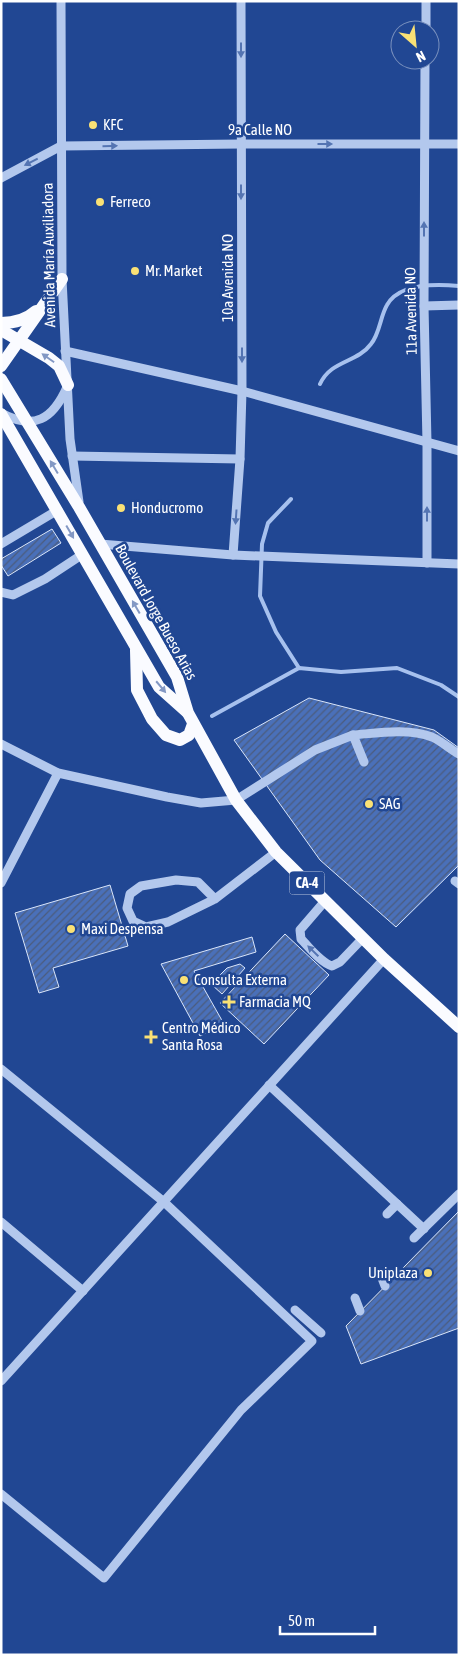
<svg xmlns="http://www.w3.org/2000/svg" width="460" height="1656" viewBox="0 0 460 1656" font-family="'Asap Condensed',sans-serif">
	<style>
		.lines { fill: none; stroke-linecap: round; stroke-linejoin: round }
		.stream { stroke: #a7c1ee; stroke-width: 4 }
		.building { fill: url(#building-hatch); stroke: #d9e5fa }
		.minor { stroke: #b3c8ed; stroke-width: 9 }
		.major { stroke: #fafbff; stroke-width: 12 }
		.oneway { fill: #5474b2 }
		.oneway2 { fill: #8398c4 }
		.poi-dot { fill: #fae175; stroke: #214793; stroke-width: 2 }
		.labels { text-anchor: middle; stroke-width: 5; stroke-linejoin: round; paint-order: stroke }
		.shield { fill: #214793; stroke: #bcc8df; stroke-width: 1 }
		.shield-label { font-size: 14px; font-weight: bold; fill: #fff }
		.poi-label { font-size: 15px; fill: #fff; stroke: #214793; text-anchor: start }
		.street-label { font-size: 15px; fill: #fff; stroke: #214793 }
	</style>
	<defs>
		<pattern id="building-hatch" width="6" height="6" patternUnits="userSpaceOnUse" patternTransform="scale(1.25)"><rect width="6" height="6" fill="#4a70b9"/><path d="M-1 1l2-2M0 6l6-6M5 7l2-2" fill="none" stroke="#4b5c7d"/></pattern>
	</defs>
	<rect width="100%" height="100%" fill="#214793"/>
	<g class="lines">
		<g class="stream">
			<path d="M320 384C331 360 357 363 371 344 380 333 380 317 387 305 399 283 438 284 459 286"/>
			<path d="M291 499 268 523 262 544 260 596 276 632 299 668"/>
			<path d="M212 716 299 668 341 672 397 668 441 685 459 697"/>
		</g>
	</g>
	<g class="building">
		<path d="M52 529 61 543 8 576 1 565V559Z"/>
		<path d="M309 698 434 730 459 748V865L396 927 320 860 234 740Z"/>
		<path d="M110 885 128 946 53 968 59 987 39 993 15 913Z"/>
		<path d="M285 934 329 975 264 1044 220 1003Z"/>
		<path d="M252 937 256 952 194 971 224 1024 200 1036 161 964Z"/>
		<path d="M240 964 245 968 222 994 211 984 227 968Z"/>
		<path d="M459 1211V1328L361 1364 346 1326Z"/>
	</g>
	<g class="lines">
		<g class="minor">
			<path d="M61 1 62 279 70 439 79 502"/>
			<path d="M426 30V1"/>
			<path d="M425 60 424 306 427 443V563"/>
			<path d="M1 178 61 146 241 144H459"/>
			<path d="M424 306 459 305"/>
			<path d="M65 351 242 391 459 451"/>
			<path d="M1 413C34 431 53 419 67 387"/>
			<path d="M72 456 240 459"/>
			<path d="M1 544 58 510"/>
			<path d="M100 544 233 555 459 564"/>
			<path d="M233 555 240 459 242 391 241 1"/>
			<path d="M1 592 13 595 45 579 83 554"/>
			<path d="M353 735C378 733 408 728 432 737 441 741 450 749 459 754"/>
			<path d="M1 744 58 773 167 797 201 803 236 800 315 750 353 735 364 762"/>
			<path d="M455 881 459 884"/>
			<path d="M1 883 58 773"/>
			<path d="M215 899 198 882 176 880 141 886 130 894 127 908 133 921 146 927 168 922 215 899 276 852"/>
			<path d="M325 901 300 930 301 939C310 948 320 962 332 966L340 962 363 938"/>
			<path d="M1 1069 164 1202 312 1341 241 1410 104 1578 1 1494"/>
			<path d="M269 1085 424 1229"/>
			<path d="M387 1214 397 1204"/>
			<path d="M1 1222 83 1291"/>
			<path d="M414 1238 459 1194"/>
			<path d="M380 1273 385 1286"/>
			<path d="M355 1298 360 1311"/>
			<path d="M295 1310 321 1333"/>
			<path d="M1 1381 384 959"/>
		</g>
		<g class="major">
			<path d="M1 323C14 323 26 320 36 311"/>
			<path d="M1 330 49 358 59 366 68 385"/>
			<path d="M1 366 62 279"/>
			<path d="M1 379 79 507 177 677 188 713 236 800 276 852 384 959 459 1027"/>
			<path d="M1 414 159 687 187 712"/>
			<path d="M136 650 137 690 152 719 166 735 180 740 189 735 193 724"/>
		</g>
	</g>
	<defs><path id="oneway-solid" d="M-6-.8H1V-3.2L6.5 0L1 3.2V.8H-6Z" transform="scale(1.25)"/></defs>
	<g class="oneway">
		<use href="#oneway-solid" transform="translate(241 50) rotate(90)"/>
		<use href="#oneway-solid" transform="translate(325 144)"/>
		<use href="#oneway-solid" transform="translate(110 146) rotate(-1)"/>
		<use href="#oneway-solid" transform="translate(31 162) rotate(153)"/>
		<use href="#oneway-solid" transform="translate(241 192) rotate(90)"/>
		<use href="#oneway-solid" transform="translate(424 229) rotate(-90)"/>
		<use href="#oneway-solid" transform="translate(242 355) rotate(90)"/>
		<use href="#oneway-solid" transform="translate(427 514) rotate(-90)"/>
		<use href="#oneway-solid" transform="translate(236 517) rotate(94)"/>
		<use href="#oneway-solid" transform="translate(313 951) rotate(-136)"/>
	</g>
	<g class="oneway2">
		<use href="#oneway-solid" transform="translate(48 358) rotate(-145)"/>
		<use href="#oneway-solid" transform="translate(54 467) rotate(-121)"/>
		<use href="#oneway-solid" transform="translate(70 532) rotate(60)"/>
		<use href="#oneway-solid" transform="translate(136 607) rotate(-120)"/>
		<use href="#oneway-solid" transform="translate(161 687) rotate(50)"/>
	</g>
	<g class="poi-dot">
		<circle cx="93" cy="125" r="5"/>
		<circle cx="100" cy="202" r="5"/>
		<circle cx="135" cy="271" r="5"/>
		<circle cx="121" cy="508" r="5"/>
		<circle cx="369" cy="804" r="5"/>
		<circle cx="71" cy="929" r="5"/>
		<circle cx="184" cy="980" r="5"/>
		<path d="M226.5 994.5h5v5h5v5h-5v5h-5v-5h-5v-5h5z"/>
		<path d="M148.5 1029.5h5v5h5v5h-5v5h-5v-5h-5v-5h5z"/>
		<circle cx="428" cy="1273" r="5"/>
	</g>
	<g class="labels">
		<rect class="shield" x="289.5" y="871.5" width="35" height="23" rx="4"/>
		<g class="shield-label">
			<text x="307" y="888">CA-4</text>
		</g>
		<g class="poi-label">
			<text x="103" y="130">KFC</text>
			<text x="110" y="207">Ferreco</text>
			<text x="145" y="276">Mr. Market</text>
			<text x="131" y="513">Honducromo</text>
			<text x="379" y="809">SAG</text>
			<text x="81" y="934">Maxi Despensa</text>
			<text x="194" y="985">Consulta Externa</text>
			<text x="239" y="1007">Farmacia MQ</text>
			<text x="162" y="1033">Centro Médico<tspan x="162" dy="17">Santa Rosa</tspan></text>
			<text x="418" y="1278" text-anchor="end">Uniplaza</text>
		</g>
		<g class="street-label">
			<text x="260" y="135">9a Calle NO</text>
			<text transform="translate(49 255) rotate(-91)" y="5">Avenida María Auxiliadora</text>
			<text transform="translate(228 278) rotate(-90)" y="5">10a Avenida NO</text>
			<text transform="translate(411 311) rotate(-91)" y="5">11a Avenida NO</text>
			<text transform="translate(156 612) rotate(61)" y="5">Boulevard Jorge Bueso Arias</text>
		</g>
	</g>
	<rect width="460" height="1656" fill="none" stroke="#ffffff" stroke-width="5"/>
	<g transform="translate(415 45) rotate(153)"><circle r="24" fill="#214793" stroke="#7a91be"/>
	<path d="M0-4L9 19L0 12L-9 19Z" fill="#fae175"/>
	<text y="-8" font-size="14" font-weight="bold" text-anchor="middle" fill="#ffffff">N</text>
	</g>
	<path d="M280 1626v8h95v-8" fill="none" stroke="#ffffff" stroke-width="2.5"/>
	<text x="288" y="1626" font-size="15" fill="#ffffff" stroke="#214793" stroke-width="4" paint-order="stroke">50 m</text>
</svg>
